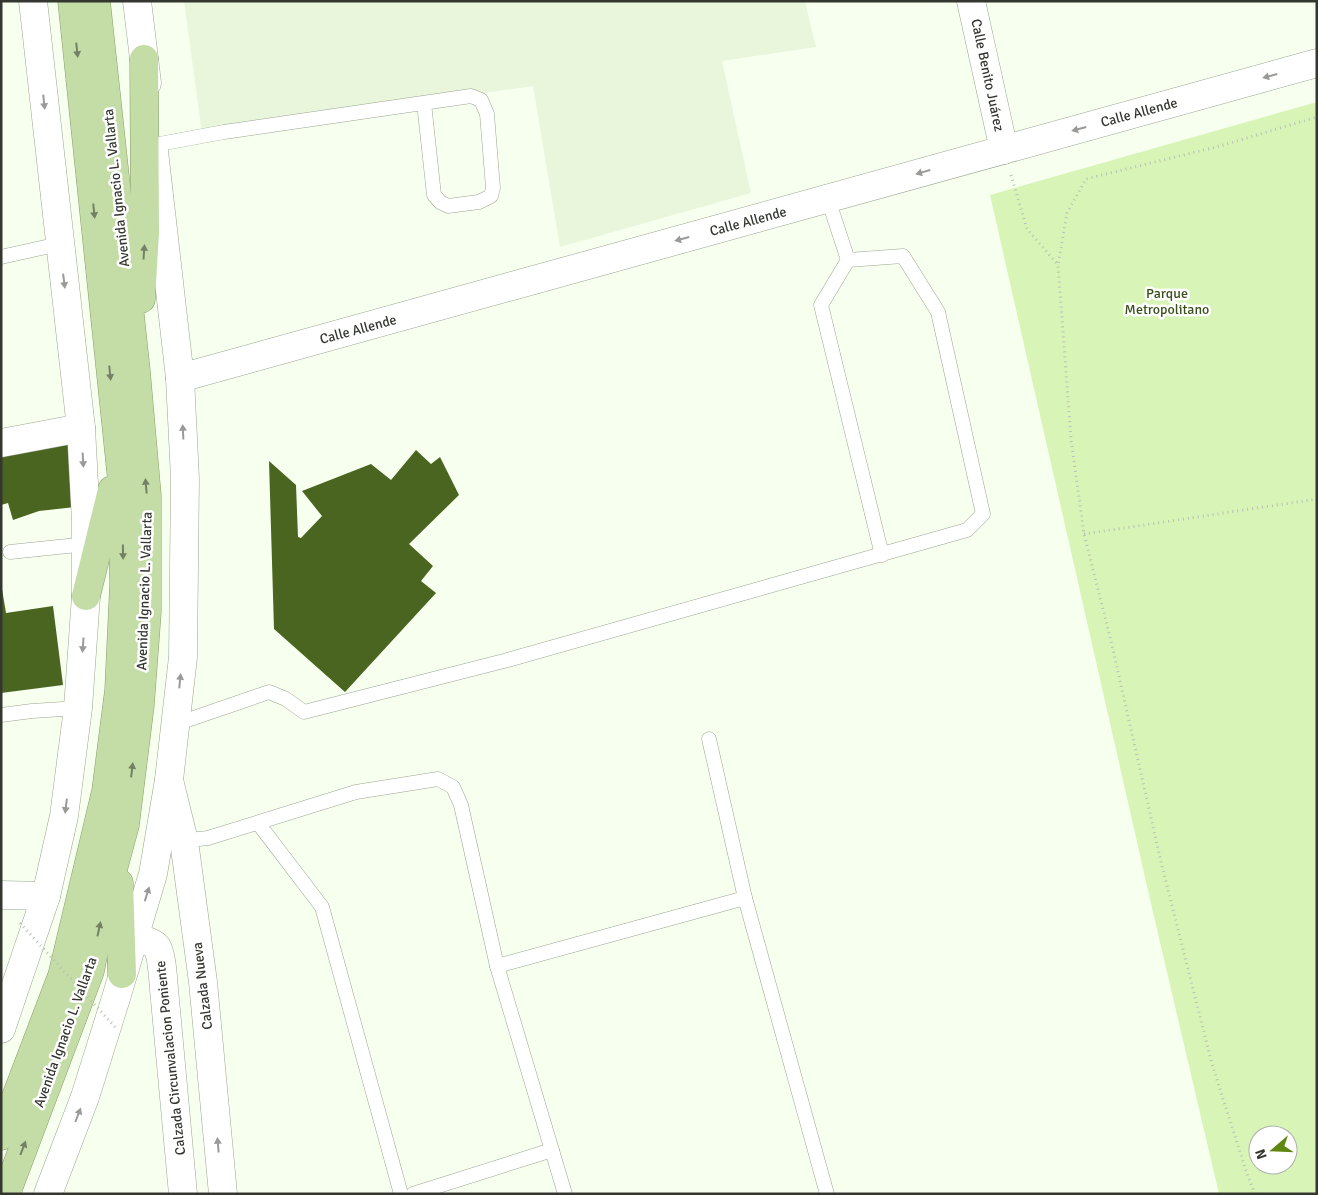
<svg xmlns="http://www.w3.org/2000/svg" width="1318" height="1195" viewBox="0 0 1318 1195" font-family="Signika,sans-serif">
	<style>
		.built { fill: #e9f6db }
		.green { fill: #d8f5b7; fill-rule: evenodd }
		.building { fill: #4a651f }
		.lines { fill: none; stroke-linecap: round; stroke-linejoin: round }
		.service-casing { stroke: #9ca492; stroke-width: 15 }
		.minor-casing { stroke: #9ca492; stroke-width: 29 }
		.tertiary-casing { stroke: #9ca492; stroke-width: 29 }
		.trunk-casing { stroke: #889d6e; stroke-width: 29 }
		.path { stroke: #bac0b3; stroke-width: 3; stroke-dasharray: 1 4; stroke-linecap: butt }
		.service { stroke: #fff; stroke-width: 14 }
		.minor { stroke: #fff; stroke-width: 28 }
		.tertiary { stroke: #fff; stroke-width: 28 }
		.trunk { stroke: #c4dca6; stroke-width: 28 }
		.path-bridge { stroke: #bac0b3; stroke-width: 3; stroke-dasharray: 1 4; stroke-linecap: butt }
		.oneway { fill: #758165 }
		.oneway2 { fill: #9a9b98 }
		.labels { text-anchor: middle; stroke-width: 5; stroke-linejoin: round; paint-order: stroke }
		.street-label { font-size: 14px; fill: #343730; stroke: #fff }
		.park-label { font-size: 14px; fill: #394e1b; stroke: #fff }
	</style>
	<rect width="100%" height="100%" fill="#f7ffef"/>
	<path class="built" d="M184 1H805L816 47 722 61 751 193 560 247 533 86 202 134Z"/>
	<path class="green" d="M1317 102V1194H1219L1152 908 990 195ZM1258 1135H1288V1165H1258Z"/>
	<g class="building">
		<path d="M70 431 75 507 39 511 13 520 8 503 1 505V445Z"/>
		<path d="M416 450 431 464 440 457 459 495 409 544 433 566 421 581 436 593 345 692 274 629 269 461 296 485 298 537 301 538 322 516 302 491 371 464 391 480Z"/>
		<path d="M1 589H2L6 613 53 606 63 685 1 693Z"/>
	</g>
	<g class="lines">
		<g class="service-casing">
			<g id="service">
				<path d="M154 145 224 132 471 96 481 100 487 114 493 188 491 196 479 202 448 206 440 202 434 195 424 103"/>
				<path d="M828 199 848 260"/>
				<path d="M1 257 59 244"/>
				<path d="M10 552 87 544"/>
				<path d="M1 715 32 711 78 708"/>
				<path d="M176 724 269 692 286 699 304 712 492 664 504 661 967 530 983 514 938 312 903 256 848 260 821 305 882 555"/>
				<path d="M709 739 745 898 827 1194"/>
				<path d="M258 823 322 907 401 1194"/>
				<path d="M180 841 208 838 356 792 438 779 453 787 461 805 497 966 565 1194"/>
				<path d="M497 966 745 898"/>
				<path d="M413 1194 552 1150"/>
			</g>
		</g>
		<g class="minor-casing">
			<g id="minor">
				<path d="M971 1 1004 150"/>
				<path d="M180 378 1317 63"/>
				<path d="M1 443 81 428"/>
				<path d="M169 780 184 841 203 982 223 1194"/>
				<path d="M1 895 46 896"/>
				<path d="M134 937C141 940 152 941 157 947 162 956 163 978 164 989L183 1194"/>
			</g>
		</g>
		<g class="tertiary-casing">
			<g id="tertiary">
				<path d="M137 1 147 83"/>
				<path d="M1 1029 46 896 64 816 78 708 86 596V521L81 428 33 1"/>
				<path d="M48 1194 85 1097 116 998 153 874 169 780 183 657 185 479 180 378 154 151"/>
			</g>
		</g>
		<g class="trunk-casing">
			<g id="trunk">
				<path d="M141 299 145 233 144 59"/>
				<path d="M86 596 112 490"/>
				<path d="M119 883 122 974"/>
				<path d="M1 1136 62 976 106 791 119 690 124 584 122 481 72 1"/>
				<path d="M6 1194 90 971 103 906 125 825 140 705 147 612V496L136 371 96 1"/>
			</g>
		</g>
		<g class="path">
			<path d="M1011 175 1027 229 1058 265"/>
			<path d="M1084 534 1317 499"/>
			<path d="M1255 1194 1247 1174 1212 1064 1161 862 1111 641 1084 534 1071 439 1058 265 1067 213 1086 179 1220 146 1317 117"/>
		</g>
		<use href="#service" class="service"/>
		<use href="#minor" class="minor"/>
		<use href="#tertiary" class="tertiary"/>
		<use href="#trunk" class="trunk"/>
		<path class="path-bridge" d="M20 923 116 1028"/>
	</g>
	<defs><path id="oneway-solid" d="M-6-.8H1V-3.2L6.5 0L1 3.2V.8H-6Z" transform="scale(1.25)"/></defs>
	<g class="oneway">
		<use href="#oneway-solid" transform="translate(77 50) rotate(84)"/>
		<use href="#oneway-solid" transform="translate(94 211) rotate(84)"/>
		<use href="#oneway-solid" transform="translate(144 252) rotate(-86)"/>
		<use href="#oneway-solid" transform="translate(110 373) rotate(84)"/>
		<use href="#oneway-solid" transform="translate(146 486) rotate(-95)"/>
		<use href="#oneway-solid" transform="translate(123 552) rotate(89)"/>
		<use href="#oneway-solid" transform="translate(132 770) rotate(-83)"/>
		<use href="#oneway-solid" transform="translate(99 929) rotate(-78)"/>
		<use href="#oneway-solid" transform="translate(23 1148) rotate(-69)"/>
	</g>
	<g class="oneway2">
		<use href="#oneway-solid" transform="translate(1270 76) rotate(165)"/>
		<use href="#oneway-solid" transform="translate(44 102) rotate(84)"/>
		<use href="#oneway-solid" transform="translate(1079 129) rotate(165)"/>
		<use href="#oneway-solid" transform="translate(923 172) rotate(164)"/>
		<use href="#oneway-solid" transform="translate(682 239) rotate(165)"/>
		<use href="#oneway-solid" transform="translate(64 281) rotate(83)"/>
		<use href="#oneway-solid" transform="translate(183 432) rotate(-93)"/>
		<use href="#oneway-solid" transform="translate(83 460) rotate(87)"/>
		<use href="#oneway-solid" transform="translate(83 645) rotate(94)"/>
		<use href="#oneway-solid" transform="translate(180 681) rotate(-84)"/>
		<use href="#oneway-solid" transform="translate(66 806) rotate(97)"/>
		<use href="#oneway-solid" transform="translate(147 894) rotate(-73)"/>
		<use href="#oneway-solid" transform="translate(78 1115) rotate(-69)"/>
		<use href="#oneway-solid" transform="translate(218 1145) rotate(-95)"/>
	</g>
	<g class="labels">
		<g class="street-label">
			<text transform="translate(988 75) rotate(78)" y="5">Calle Benito Juárez</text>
			<text transform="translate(1139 112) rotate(-15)" y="5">Calle Allende</text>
			<text transform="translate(116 188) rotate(-96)" y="5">Avenida Ignacio L. Vallarta</text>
			<text transform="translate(748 221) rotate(-15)" y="5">Calle Allende</text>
			<text transform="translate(358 329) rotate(-15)" y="5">Calle Allende</text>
			<text transform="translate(144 591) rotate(-88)" y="5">Avenida Ignacio L. Vallarta</text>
			<text transform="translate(202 986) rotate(-97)" y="5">Calzada Nueva</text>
			<text transform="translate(65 1032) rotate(-70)" y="5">Avenida Ignacio L. Vallarta</text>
			<text transform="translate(170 1058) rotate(-96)" y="5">Calzada Circunvalacion Poniente</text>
		</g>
		<g class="park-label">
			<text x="1167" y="298">Parque<tspan x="1167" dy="16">Metropolitano</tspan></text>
		</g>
	</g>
	<rect width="1318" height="1195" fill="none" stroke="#343730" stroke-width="5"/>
	<g transform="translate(1273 1150) rotate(251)"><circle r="24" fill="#ffffff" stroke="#aeafac"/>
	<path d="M0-4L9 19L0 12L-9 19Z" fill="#5f8711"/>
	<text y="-8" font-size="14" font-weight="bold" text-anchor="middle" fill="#343730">N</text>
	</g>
</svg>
